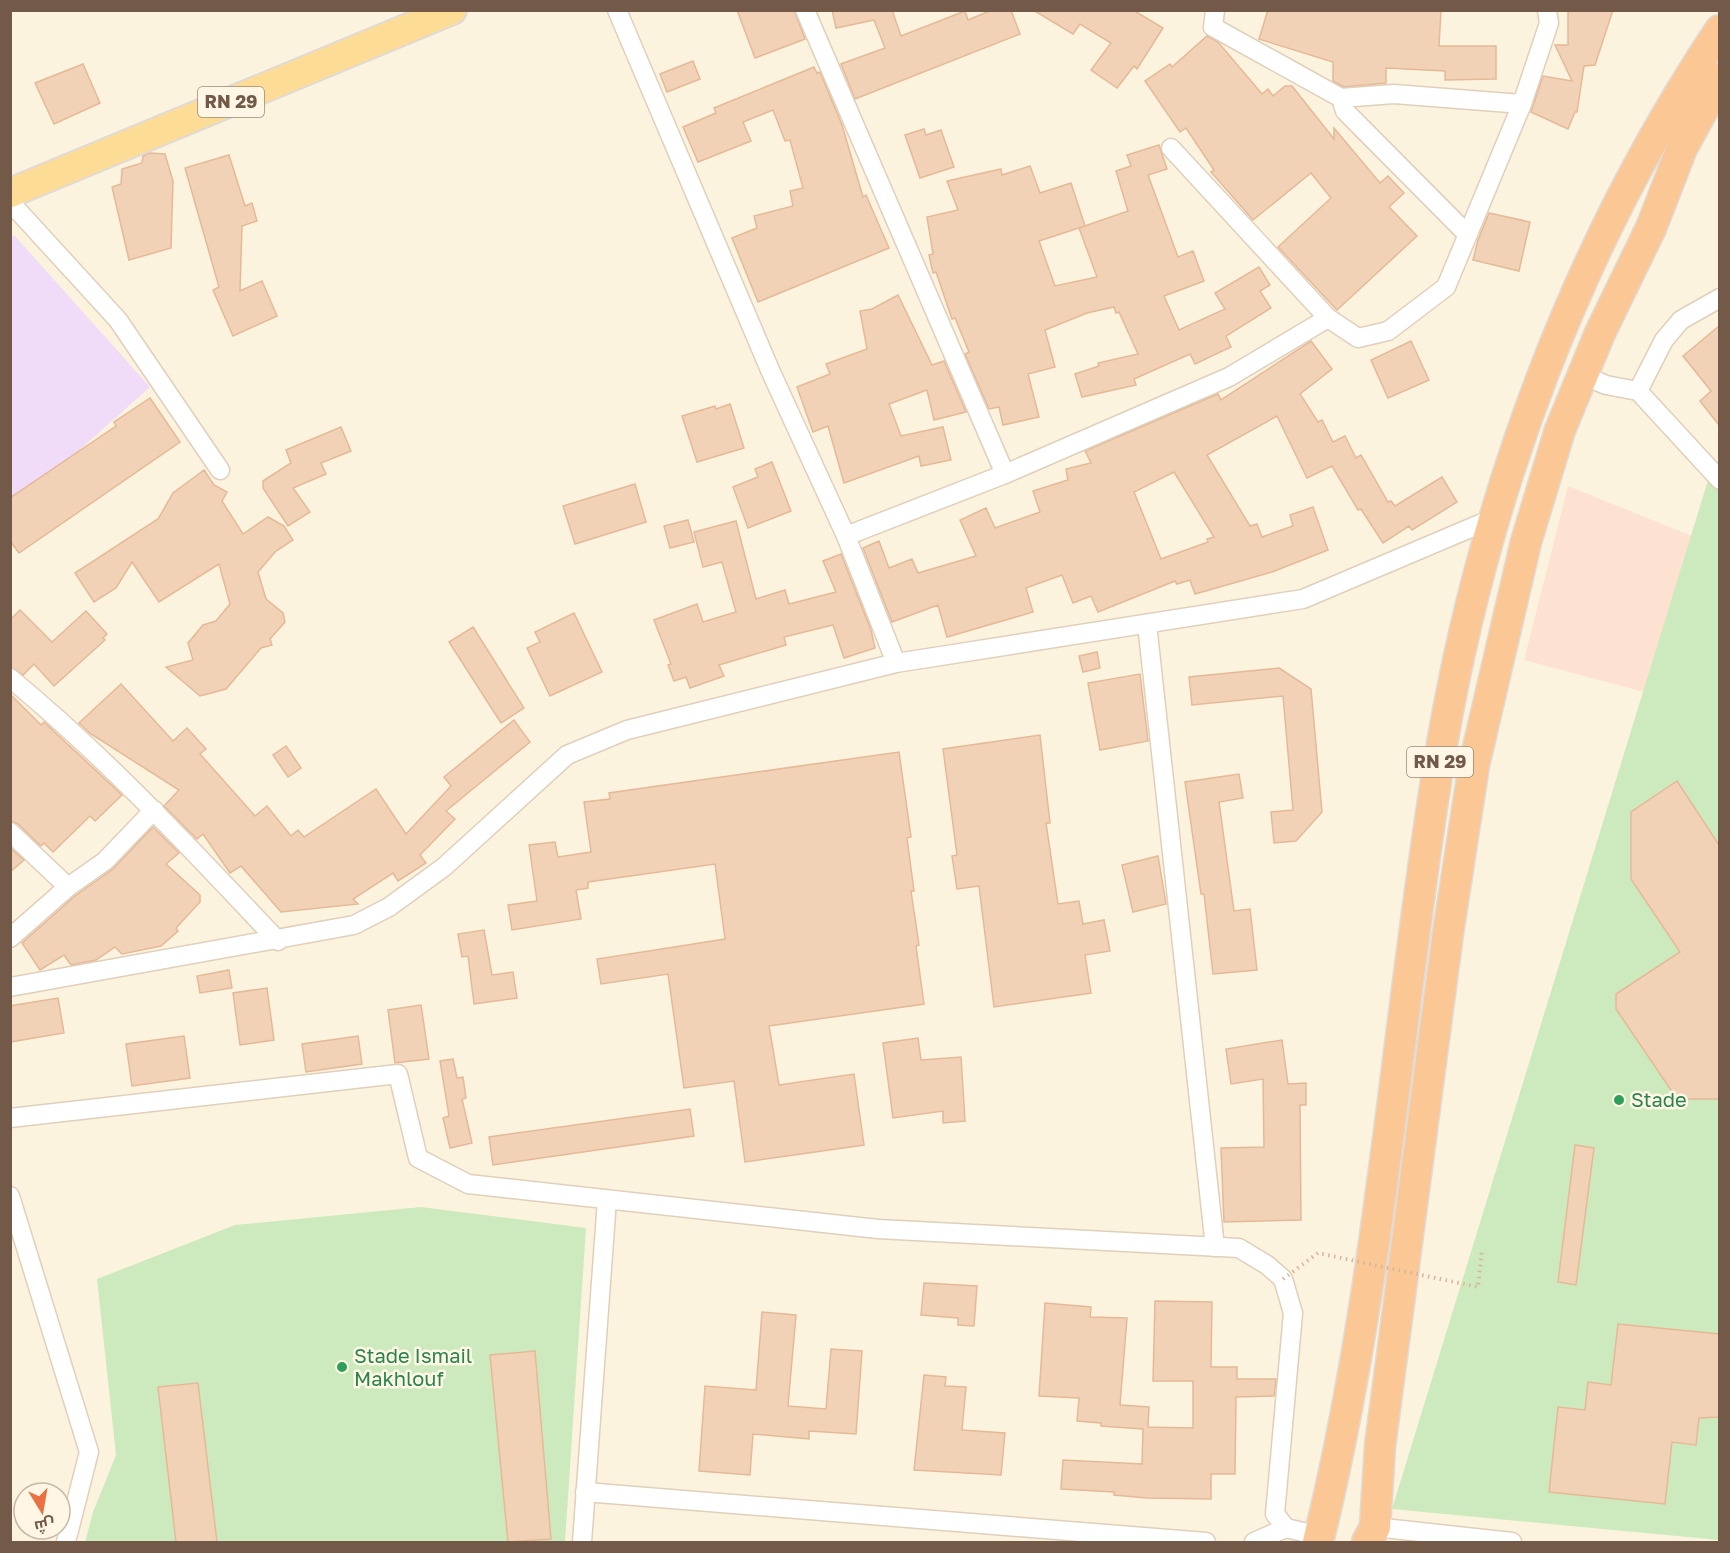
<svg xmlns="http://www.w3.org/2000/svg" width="1730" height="1553" viewBox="0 0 1730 1553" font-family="'Golos Text',Cairo,sans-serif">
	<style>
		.commercial { fill: #fde2d2 }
		.education { fill: #f0dcf8 }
		.green { fill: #cdeabe }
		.building { fill: #f2d2b6; stroke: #e5b997; stroke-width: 1.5; fill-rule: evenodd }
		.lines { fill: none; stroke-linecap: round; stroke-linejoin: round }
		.minor-casing { stroke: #e0cfbb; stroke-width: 21 }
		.primary-casing { stroke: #e0dad7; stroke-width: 32 }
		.trunk-casing { stroke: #e0dad7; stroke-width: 33 }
		.minor { stroke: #fff; stroke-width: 18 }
		.primary { stroke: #fddc96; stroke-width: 28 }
		.trunk { stroke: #fbc895; stroke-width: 30 }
		.path-bridge { stroke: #d7b59a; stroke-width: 4; stroke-dasharray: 1.5 4.5; stroke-linecap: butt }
		.leisure-dot { fill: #2e9e5b; stroke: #fff6e6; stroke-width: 2 }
		.labels { text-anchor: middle; stroke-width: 5; stroke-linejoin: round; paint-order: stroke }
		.shield { fill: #fff6e6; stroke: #9d8877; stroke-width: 1.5 }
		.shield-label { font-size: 18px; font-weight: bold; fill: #735947 }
		.leisure-label { font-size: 20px; fill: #27864d; stroke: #fff6e6; text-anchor: start }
	</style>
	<rect width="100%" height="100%" fill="#fcf3df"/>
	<path class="commercial" d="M1568 486 1692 536 1644 692 1524 660Z"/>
	<path class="education" d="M14 235 150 387 11 511 10 238Z"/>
	<g class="green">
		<path d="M1709 477 1720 487 1719 1540 1392 1509Z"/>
		<path d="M421 1207 586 1228 565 1542H85L93 1512 116 1455 97 1279 235 1225Z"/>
	</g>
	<g class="building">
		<path d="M737 10H794L805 39 755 58Z"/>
		<path d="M832 10H892L901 36 965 11 968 20 992 10H1011L1020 34 855 99 841 64 885 48 874 20 836 28Z"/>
		<path d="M1033 10H1133L1163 28 1137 69 1134 66 1117 88 1091 70 1111 43 1080 24 1073 34Z"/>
		<path d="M1268 10H1441L1439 46H1496V79L1445 80V71L1386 68V83L1344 87 1333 81V62L1259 39Z"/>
		<path d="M1568 10H1613L1595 65 1584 66 1577 112H1575L1568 129 1531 112 1543 76 1572 81 1555 45H1568Z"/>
		<path d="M1207 36 1218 42 1262 94 1268 89 1273 96 1285 86H1292L1334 139V128L1380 183 1388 176 1404 193 1389 207 1417 236 1337 310 1278 247 1331 198 1311 173 1253 220 1211 172 1214 170 1186 128 1180 132 1145 81 1170 64 1172 67Z"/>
		<path d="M693 61 700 79 667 92 660 74Z"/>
		<path d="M83 64 100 103 54 124 35 83Z"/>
		<path d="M814 67 817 73 820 72 842 125 863 197 866 195 889 248 758 302 732 238 757 228 754 216 793 206 790 191 803 188 790 140 785 141 773 110 743 122 751 141 698 162 683 127 716 113 714 108Z"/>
		<path d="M924 129 926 135 941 130 954 167 920 178 905 135Z"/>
		<path d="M1159 145 1167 169 1148 175 1178 257 1193 251 1204 281 1164 296 1179 330 1225 309 1215 293 1259 267 1270 285 1260 291 1271 308 1226 336 1231 347 1195 364 1190 354 1134 379 1136 385 1082 397 1075 374 1099 366 1098 363 1138 354 1119 312 1116 313 1114 307 1087 313 1045 330 1055 367 1028 374 1039 417 1003 425 999 407 989 409 965 354 969 352 955 318 952 319 936 272 933 273 929 255 933 254 927 217 958 210 947 181 1001 169 1002 175 1030 166 1040 193 1071 183 1085 226 1039 241 1055 286 1097 277 1079 228 1128 211 1116 171 1131 166 1127 155Z"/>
		<path d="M149 153 165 154 173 181 171 248 129 260 112 187 121 184 122 169 142 163 143 156Z"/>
		<path d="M229 155 245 206 252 203 257 221 242 226 240 291 262 281 277 316 233 336 213 290 219 287 185 168Z"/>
		<path d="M1489 213 1530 222 1519 271 1473 260 1478 240Z"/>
		<path d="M898 295 932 365 944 361 966 412 934 420 927 390 889 404 901 436 943 427 951 460 921 466 919 456 844 483 828 426 813 432 797 387 830 374 826 364 867 349 860 311 872 309Z"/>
		<path d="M1719 326V425L1700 401 1711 391 1683 356Z"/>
		<path d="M1311 341 1332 369 1300 394 1318 422 1322 420 1333 442 1345 436 1356 458 1361 455 1388 502 1391 501 1395 506 1442 477 1457 502 1412 530 1409 526 1383 543 1361 509 1358 510 1332 466 1307 478 1277 416 1207 455 1250 526 1257 524 1262 537 1293 526 1290 515 1313 507 1328 550 1272 572 1195 594 1190 580 1177 584 1175 581 1098 612 1091 596 1073 603 1062 575 1026 588 1033 612 947 637 938 605 892 622 863 548 879 541 889 568 912 559 918 573 976 556 960 520 986 508 995 528 1040 512 1033 491 1068 480 1066 469 1091 463 1085 451 1218 394 1221 400ZM1174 472 1214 537 1207 539 1208 542 1161 559 1134 492Z"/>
		<path d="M1411 341 1429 380 1388 398 1371 360Z"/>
		<path d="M150 398 180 442 19 553 10 541V498L116 426 114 422Z"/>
		<path d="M730 404 744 448 697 462 682 416 715 406 716 409Z"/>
		<path d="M341 427 351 451 321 463 326 474 293 488 310 512 288 526 263 488V481L291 463 286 450Z"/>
		<path d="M772 462 791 511 748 528 733 487 758 477 755 469Z"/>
		<path d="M204 470 214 485 227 492 222 501 243 534 268 517 284 526 293 540 276 551 258 572 266 599 283 613 285 622 270 639 272 645 261 648 226 689 200 696 166 667 193 660 188 643 203 625 216 621 230 604 219 564 159 602 132 562 116 588 94 602 75 573 158 519 173 493Z"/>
		<path d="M635 484 646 522 575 544 563 506Z"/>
		<path d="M688 520 694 542 670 548 664 526Z"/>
		<path d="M736 521 756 599 785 590 789 604 836 592 823 561 841 554 871 630 875 648 844 658 833 625 784 637 786 645 719 665 724 676 690 688 686 677 674 681 668 665 671 664 654 620 697 604 703 622 736 612 722 562 703 567 694 532Z"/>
		<path d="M20 610 52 642 86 611 107 634 103 638 105 640 54 686 34 664 23 675 10 667V620Z"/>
		<path d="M574 613 602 672 550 696 527 648 540 642 535 632Z"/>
		<path d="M473 627 524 708 501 723 449 642Z"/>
		<path d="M1097 652 1100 668 1083 672 1079 656Z"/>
		<path d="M1279 668 1311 689 1322 812 1296 841 1274 843 1271 812 1293 810 1283 696 1192 705 1189 677Z"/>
		<path d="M1140 674 1148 741 1100 750 1088 683Z"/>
		<path d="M121 684 173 741 187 728 206 749 200 754 255 816 267 806 291 836 298 830 304 837 376 789 406 834 451 786 444 777 514 720 530 742 446 811 455 819 420 855 426 863 398 881 393 873 353 899 358 904 281 912 241 866 230 873 203 834 197 839 164 806 179 790 91 734 79 723Z"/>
		<path d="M10 694 41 725 44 722 122 795 95 821 90 816 53 852 44 843 41 846 18 824 10 821Z"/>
		<path d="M1040 735 1050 823H1046L1058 904 1079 901 1083 924 1104 920 1110 951 1085 955 1091 993 994 1007 979 886 957 889 952 856 957 855 943 749Z"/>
		<path d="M286 746 301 768 288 777 273 755Z"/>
		<path d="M899 752 911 837 907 838 914 891H911L919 945 916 946 924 1004 769 1026 779 1085 854 1074 864 1145 745 1162 734 1081 684 1088 668 974 601 984 597 959 725 939 715 864 588 882V888L576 890 581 919 512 930 508 905 537 901 529 845 555 842 558 857 591 852 584 802 610 799 609 793Z"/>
		<path d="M1239 774 1243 798 1219 802 1234 911 1250 909 1257 970 1213 974 1204 894H1201L1185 782Z"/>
		<path d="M1677 781 1719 845V1099H1677L1616 1009V994L1680 952 1631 879V812Z"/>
		<path d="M153 827 179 853 166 864 200 895V902L176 928 178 931 161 946 122 954 115 947 96 960 71 965 64 955 40 970 22 943 75 896 113 869Z"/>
		<path d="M10 848 24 860 10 872Z"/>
		<path d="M1158 856 1166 904 1133 912 1122 865Z"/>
		<path d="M484 930 492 975 513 972 517 998 474 1004 468 956 462 957 458 934Z"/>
		<path d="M229 970 232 988 200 993 197 976Z"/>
		<path d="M267 988 274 1040 240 1045 233 993Z"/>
		<path d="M58 998 64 1033 10 1042V1006Z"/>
		<path d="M421 1005 429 1059 395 1063 388 1010Z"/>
		<path d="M184 1036 190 1078 132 1086 126 1044Z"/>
		<path d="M358 1036 362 1064 306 1072 302 1044Z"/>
		<path d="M918 1038 921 1060 961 1057 965 1121 943 1123V1111L893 1118 883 1043Z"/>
		<path d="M1282 1040 1288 1084 1306 1083V1105H1300L1301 1220 1224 1222 1221 1148 1264 1147 1263 1079 1231 1084 1226 1049Z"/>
		<path d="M453 1059 457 1078 463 1077 466 1098 462 1099 472 1143 450 1148 443 1118 449 1116 440 1061Z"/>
		<path d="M690 1109 694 1136 493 1165 489 1137Z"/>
		<path d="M1575 1145 1594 1148 1576 1285 1558 1282Z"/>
		<path d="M924 1283 977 1286 974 1326 958 1325V1318L921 1315Z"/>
		<path d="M1155 1301 1212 1302 1211 1367H1237V1379H1276L1274 1396 1236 1397 1235 1474H1211V1499L1147 1498 1114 1495V1492L1061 1489 1063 1460 1142 1464 1143 1429 1101 1426V1423L1077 1421 1079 1398 1039 1396 1045 1303 1091 1307 1090 1317 1127 1318 1120 1405 1149 1407 1148 1427 1193 1428V1381H1153Z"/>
		<path d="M762 1312 796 1315 788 1406 826 1409 831 1349 862 1351 856 1434 809 1431V1439L753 1434 750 1475 699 1471 705 1386 756 1390Z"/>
		<path d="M1618 1324 1719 1334V1417L1699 1418 1696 1445 1672 1442 1665 1504 1549 1492 1558 1407 1585 1410 1588 1382 1611 1385Z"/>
		<path d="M535 1351 551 1539 508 1542 490 1355Z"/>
		<path d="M924 1375 946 1377 945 1386 966 1387 962 1430 1005 1433 1001 1475 914 1470Z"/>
		<path d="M198 1383 217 1542H176L158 1387Z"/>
	</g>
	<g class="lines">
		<g class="minor-casing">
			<g id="minor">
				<path d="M617 10 770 370 846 536 896 663"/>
				<path d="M805 10 1005 474 1229 377 1328 318"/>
				<path d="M1215 10 1213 27 1341 98 1394 94 1522 104"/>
				<path d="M1341 98 1345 111 1467 234"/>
				<path d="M1171 148 1328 318 1358 338 1388 331 1446 287 1522 104 1549 23 1547 10"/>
				<path d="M10 202 118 320 220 470"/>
				<path d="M1583 375 1606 385 1638 391 1720 480"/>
				<path d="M1638 391 1664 340 1681 320 1720 298"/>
				<path d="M846 536 1005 474"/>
				<path d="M1147 624 1215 1247"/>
				<path d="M10 678C107 758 192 850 278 941"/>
				<path d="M10 832 68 887"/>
				<path d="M10 938 68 887 105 861 154 810"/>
				<path d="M10 987 354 925 389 907 444 867 567 755 627 730 896 663 1303 599 1494 518"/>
				<path d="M10 1118 398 1074 418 1158 468 1184 878 1229 1239 1248 1267 1265 1283 1279 1293 1313 1275 1514 1286 1528 1320 1536"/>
				<path d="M10 1196 89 1452 66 1542"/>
				<path d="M585 1492 1206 1542"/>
				<path d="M1375 1527 1512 1542"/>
				<path d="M582 1542 607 1200"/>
				<path d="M1254 1542 1286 1528"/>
			</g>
		</g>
		<g class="primary-casing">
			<path id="primary" d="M10 193 452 10"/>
		</g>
		<g class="trunk-casing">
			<g id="trunk">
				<path d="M1318 1542C1382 1282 1397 1014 1441 750 1484 495 1576 246 1720 30"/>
				<path d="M1367 1542 1375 1527 1380 1446 1448 933 1474 765 1526 542 1560 430 1600 333 1651 228 1682 148 1720 79"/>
			</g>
		</g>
		<use href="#minor" class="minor"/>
		<use href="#primary" class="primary"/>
		<use href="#trunk" class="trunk"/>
		<path class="path-bridge" d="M1283 1279 1318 1253 1478 1287 1482 1249"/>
	</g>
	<g class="leisure-dot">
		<circle cx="1619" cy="1100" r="6"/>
		<circle cx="342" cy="1367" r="6"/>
	</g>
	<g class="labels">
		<g class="shield">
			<rect x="198" y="87" width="66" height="30" rx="4.5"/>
			<rect x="1407" y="747" width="66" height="30" rx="4.5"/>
		</g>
		<g class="shield-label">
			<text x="231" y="108">RN 29</text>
			<text x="1440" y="768">RN 29</text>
		</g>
		<g class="leisure-label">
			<text x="1631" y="1107">Stade</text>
			<text x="354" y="1363">Stade Ismail<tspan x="354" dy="23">Makhlouf</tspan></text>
		</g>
	</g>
	<rect width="1730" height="1553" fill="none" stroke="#735947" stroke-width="24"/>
	<g transform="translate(42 1511) rotate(169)"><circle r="28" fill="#fff6e6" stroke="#c7b7a6" stroke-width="1.5"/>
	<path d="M0-4.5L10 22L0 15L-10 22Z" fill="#ea7041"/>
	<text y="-9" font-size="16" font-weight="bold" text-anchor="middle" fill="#735947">ش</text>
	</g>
</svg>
